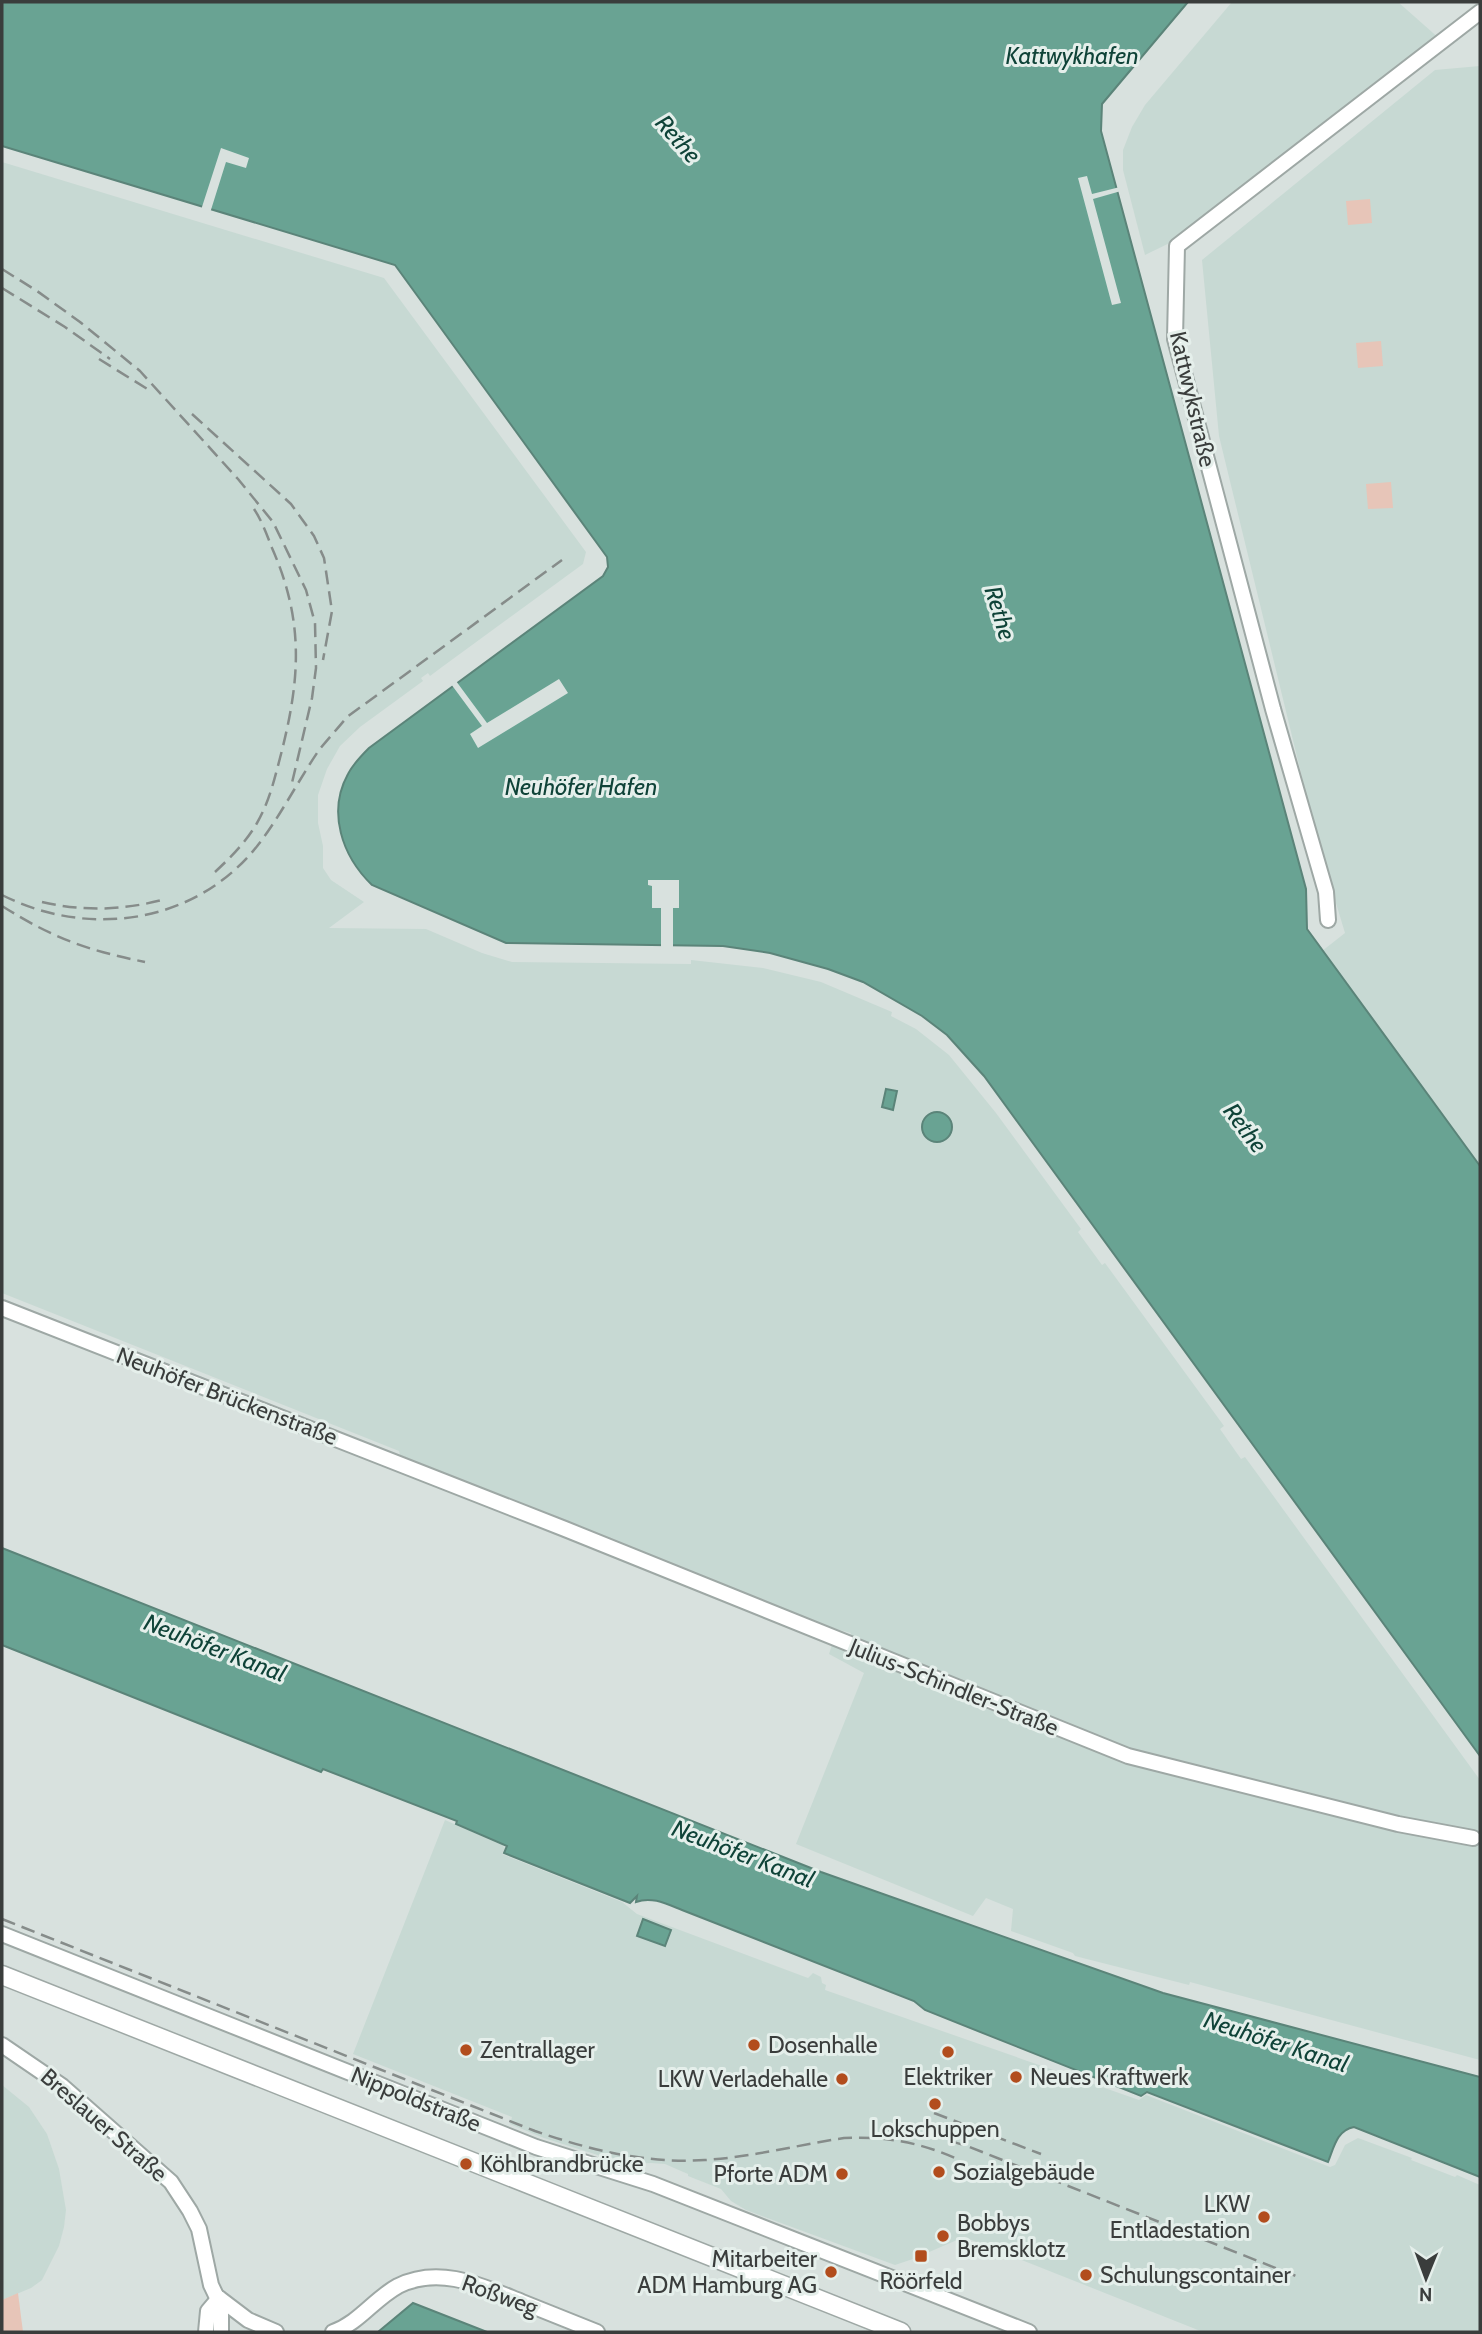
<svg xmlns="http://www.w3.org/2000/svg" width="1482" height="2334" viewBox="0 0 1482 2334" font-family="Cabin,sans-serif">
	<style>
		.built { fill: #c7d9d3 }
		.green { fill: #e7c5b8 }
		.water { fill: #69a393; stroke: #5b8479; stroke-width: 2 }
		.pier { fill: #d8e1de }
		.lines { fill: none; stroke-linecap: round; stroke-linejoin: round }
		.minor-casing { stroke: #9ea8a5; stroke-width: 18 }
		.major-casing { stroke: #9ea8a5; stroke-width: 21 }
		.minor { stroke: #fff; stroke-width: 14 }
		.major { stroke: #fff; stroke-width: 18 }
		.rail { stroke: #868c8a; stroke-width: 2.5; stroke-dasharray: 14 7; stroke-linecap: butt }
		.poi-dot { fill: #b24d1d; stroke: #e5efeb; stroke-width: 2.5 }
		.labels { text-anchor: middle; stroke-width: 6; stroke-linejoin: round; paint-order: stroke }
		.street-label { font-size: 23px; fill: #3a3d3c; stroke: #e5efeb }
		.poi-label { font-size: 23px; fill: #3a3d3c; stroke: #e5efeb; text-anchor: start }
		.water-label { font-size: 24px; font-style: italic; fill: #0f4338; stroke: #e5efeb }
	</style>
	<rect width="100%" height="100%" fill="#d8e1de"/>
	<g class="built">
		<path d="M1232 2H1398L1441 40 1188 234 1145 255 1123 170V150L1132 127 1145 105Z"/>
		<path d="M1480 66V1175L1317 955 1345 933 1319 847 1219 436 1202 260 1435 70Z"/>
		<path d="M2 162 384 278 586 552 583 564 442 667 430 676 428 673 421 678 423 681 360 727 340 746 327 769 318 795V823L323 846V868L331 880 364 902 329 928 426 929 482 953 512 962 691 964V960L763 968 821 982 892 1012 891 1016 916 1029 949 1055 996 1113 1081 1229 1078 1232 1102 1265 1105 1263 1224 1426 1220 1429 1241 1459 1245 1457 1480 1780V2060L1190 1982 1189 1985 1075 1956 1073 1953 1011 1931 1013 1909 986 1898 973 1916 796 1844 864 1673 829 1654 836 1633 849 1639 851 1633 832 1628 400 1455 399 1451 2 1293Z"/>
		<path d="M445 1820 502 1845 505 1848 502 1854 622 1902 637 1914 808 1978 813 1973 821 1977 822 1983 826 1985 825 1990 1139 2100 1146 2095 1330 2167 1335 2165 1345 2145 1358 2138 1412 2158 1411 2160 1455 2177 1457 2175 1480 2185V2332H1203L964 2237 913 2259 895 2265 746 2210 731 2201 721 2189 688 2176V2174L681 2171 665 2164 651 2163 626 2164 544 2138 510 2124 512 2117 353 2054Z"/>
		<path d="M2 2085 29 2107 47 2134 59 2169 66 2210 64 2227 59 2246 42 2280 31 2288 2 2300Z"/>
	</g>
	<g class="green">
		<path d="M1370 199 1372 223 1348 225 1346 201Z"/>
		<path d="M1381 341 1383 366 1358 368 1356 343Z"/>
		<path d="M1391 482 1393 508 1368 509 1366 484Z"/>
		<path d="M18 2293 23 2332H2V2300Z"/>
	</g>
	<g class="water">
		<path d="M2 2H1188L1102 104 1101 131 1306 889 1307 929 1480 1166V1756L984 1076 947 1035 922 1016 863 982 828 969 770 953 723 946 506 943 372 885C342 856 327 812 348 774 353 764 361 756 369 748L603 576 608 567 607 557 395 265 2 146Z"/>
		<path d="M886 1089 897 1091 893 1110 882 1107Z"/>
		<circle cx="937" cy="1127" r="15"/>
		<path d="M2 1548 821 1872 1163 1993 1480 2077V2177L1354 2127C1337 2130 1334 2147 1328 2162L1147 2092 1141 2096 925 2010 914 2001 682 1910C667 1904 652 1896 636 1902L637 1896 630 1903 504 1853 507 1846 456 1824 457 1821 323 1769 321 1772 2 1645Z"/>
		<path d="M643 1919 671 1930 665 1946 637 1936Z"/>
		<path d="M413 2303 487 2332H378Z"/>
	</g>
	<g class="pier">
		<path d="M221 148 249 158 246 168 226 162 210 213 201 210Z"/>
		<path d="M1087 176 1092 194 1120 187 1121 191 1093 199 1121 303 1112 305 1078 178Z"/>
		<path d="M559 679 568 693 478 748 470 734 482 726 451 684 456 681 487 723Z"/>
		<path d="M648 880H679V908H673V947H661V908H652V886L648 885Z"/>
	</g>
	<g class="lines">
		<g class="minor-casing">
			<g id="minor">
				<path d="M1328 920 1326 892 1273 709 1175 339 1177 246 1480 12"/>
				<path d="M2 1308 565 1529 1128 1756 1398 1824 1473 1838"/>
				<path d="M2 1934 536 2147 653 2184 1029 2332"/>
				<path d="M2 2045 62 2086 171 2182 190 2211 199 2229 211 2285 221 2306V2332"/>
				<path d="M219 2298 248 2320 276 2332"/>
				<path d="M206 2332 208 2311 219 2298"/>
				<path d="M333 2332C359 2323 374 2299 398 2286 440 2265 482 2286 522 2302 547 2312 572 2322 597 2332"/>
			</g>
		</g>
		<g class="major-casing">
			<path id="major" d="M2 1975 901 2332"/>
		</g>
		<use href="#minor" class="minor"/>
		<use href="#major" class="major"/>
		<g class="rail">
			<path d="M2 269 37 291 80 322 140 371 238 479 273 522 306 590 315 623 316 668 312 698 291 787"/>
			<path d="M2 288 65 327 110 359"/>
			<path d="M99 359 149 390"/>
			<path d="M192 414 291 504 314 536 324 558 332 611 323 660"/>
			<path d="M215 872C231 857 246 842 257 823 269 802 274 781 280 758 300 681 305 623 272 548 267 535 262 521 254 509"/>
			<path d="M2 895C89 939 196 924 258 845 281 815 298 781 319 750 328 739 338 728 347 717L562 560"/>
			<path d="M42 902C85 912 125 910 166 899"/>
			<path d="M2 906C53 938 86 950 145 962"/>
			<path d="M2 1919 535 2131C590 2150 647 2164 705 2160 752 2157 798 2145 844 2138 883 2136 919 2142 955 2158"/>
			<path d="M934 2113 1041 2154"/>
			<path d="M888 2130 930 2135 967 2146 1301 2278"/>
		</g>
	</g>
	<g class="poi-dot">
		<circle cx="754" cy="2045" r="7"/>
		<circle cx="466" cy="2050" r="7"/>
		<circle cx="948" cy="2052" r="7"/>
		<circle cx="1016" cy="2077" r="7"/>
		<circle cx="842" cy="2079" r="7"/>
		<circle cx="935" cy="2104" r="7"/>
		<circle cx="466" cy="2164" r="7"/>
		<circle cx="939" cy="2172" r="7"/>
		<circle cx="842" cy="2174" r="7"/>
		<circle cx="1264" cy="2217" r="7"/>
		<circle cx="943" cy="2236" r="7"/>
		<rect x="914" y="2249" width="14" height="14" rx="3.5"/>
		<circle cx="831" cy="2272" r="7"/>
		<circle cx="1086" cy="2275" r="7"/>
	</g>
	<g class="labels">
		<g class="street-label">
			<text transform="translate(1193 399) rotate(77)" y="8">Kattwykstraße</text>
			<text transform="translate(227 1396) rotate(21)" y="8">Neuhöfer Brückenstraße</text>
			<text transform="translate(954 1687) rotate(22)" y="8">Julius-Schindler-Straße</text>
			<text transform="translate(416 2099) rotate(22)" y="8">Nippoldstraße</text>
			<text transform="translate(104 2125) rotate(41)" y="8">Breslauer Straße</text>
			<text transform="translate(500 2295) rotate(20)" y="8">Roßweg</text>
		</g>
		<g class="poi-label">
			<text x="768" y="2053">Dosenhalle</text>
			<text x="480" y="2058">Zentrallager</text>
			<text x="948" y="2085" text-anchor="middle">Elektriker</text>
			<text x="1030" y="2085">Neues Kraftwerk</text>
			<text x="828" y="2087" text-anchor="end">LKW Verladehalle</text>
			<text x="935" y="2137" text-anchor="middle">Lokschuppen</text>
			<text x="480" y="2172">Köhlbrandbrücke</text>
			<text x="953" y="2180">Sozialgebäude</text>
			<text x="828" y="2182" text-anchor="end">Pforte ADM</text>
			<text x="1250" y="2212" text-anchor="end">LKW<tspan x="1250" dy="26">Entladestation</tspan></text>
			<text x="957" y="2231">Bobbys<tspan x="957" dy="26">Bremsklotz</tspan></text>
			<text x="817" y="2267" text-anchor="end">Mitarbeiter<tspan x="817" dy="26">ADM Hamburg AG</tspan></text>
			<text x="1100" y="2283">Schulungscontainer</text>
			<text x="921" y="2289" text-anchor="middle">Röörfeld</text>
		</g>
		<g class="water-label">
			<text x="1072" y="64">Kattwykhafen</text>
			<text transform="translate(678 139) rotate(49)" y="8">Rethe</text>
			<text transform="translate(1000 613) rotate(73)" y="8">Rethe</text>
			<text x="581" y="795">Neuhöfer Hafen</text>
			<text transform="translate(1245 1128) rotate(53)" y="8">Rethe</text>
			<text transform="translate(215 1648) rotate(21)" y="8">Neuhöfer Kanal</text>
			<text transform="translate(743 1854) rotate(21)" y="8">Neuhöfer Kanal</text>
			<text transform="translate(1276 2042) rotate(18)" y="8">Neuhöfer Kanal</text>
		</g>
	</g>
	<rect width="1482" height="2334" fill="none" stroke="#3a3d3c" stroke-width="7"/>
	<g transform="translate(1426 2278) rotate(181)" stroke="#e5efeb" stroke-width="5" paint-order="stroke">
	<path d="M0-5L12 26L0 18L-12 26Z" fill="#3a3d3c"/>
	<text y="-10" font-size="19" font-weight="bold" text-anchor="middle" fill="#3a3d3c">N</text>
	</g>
</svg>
